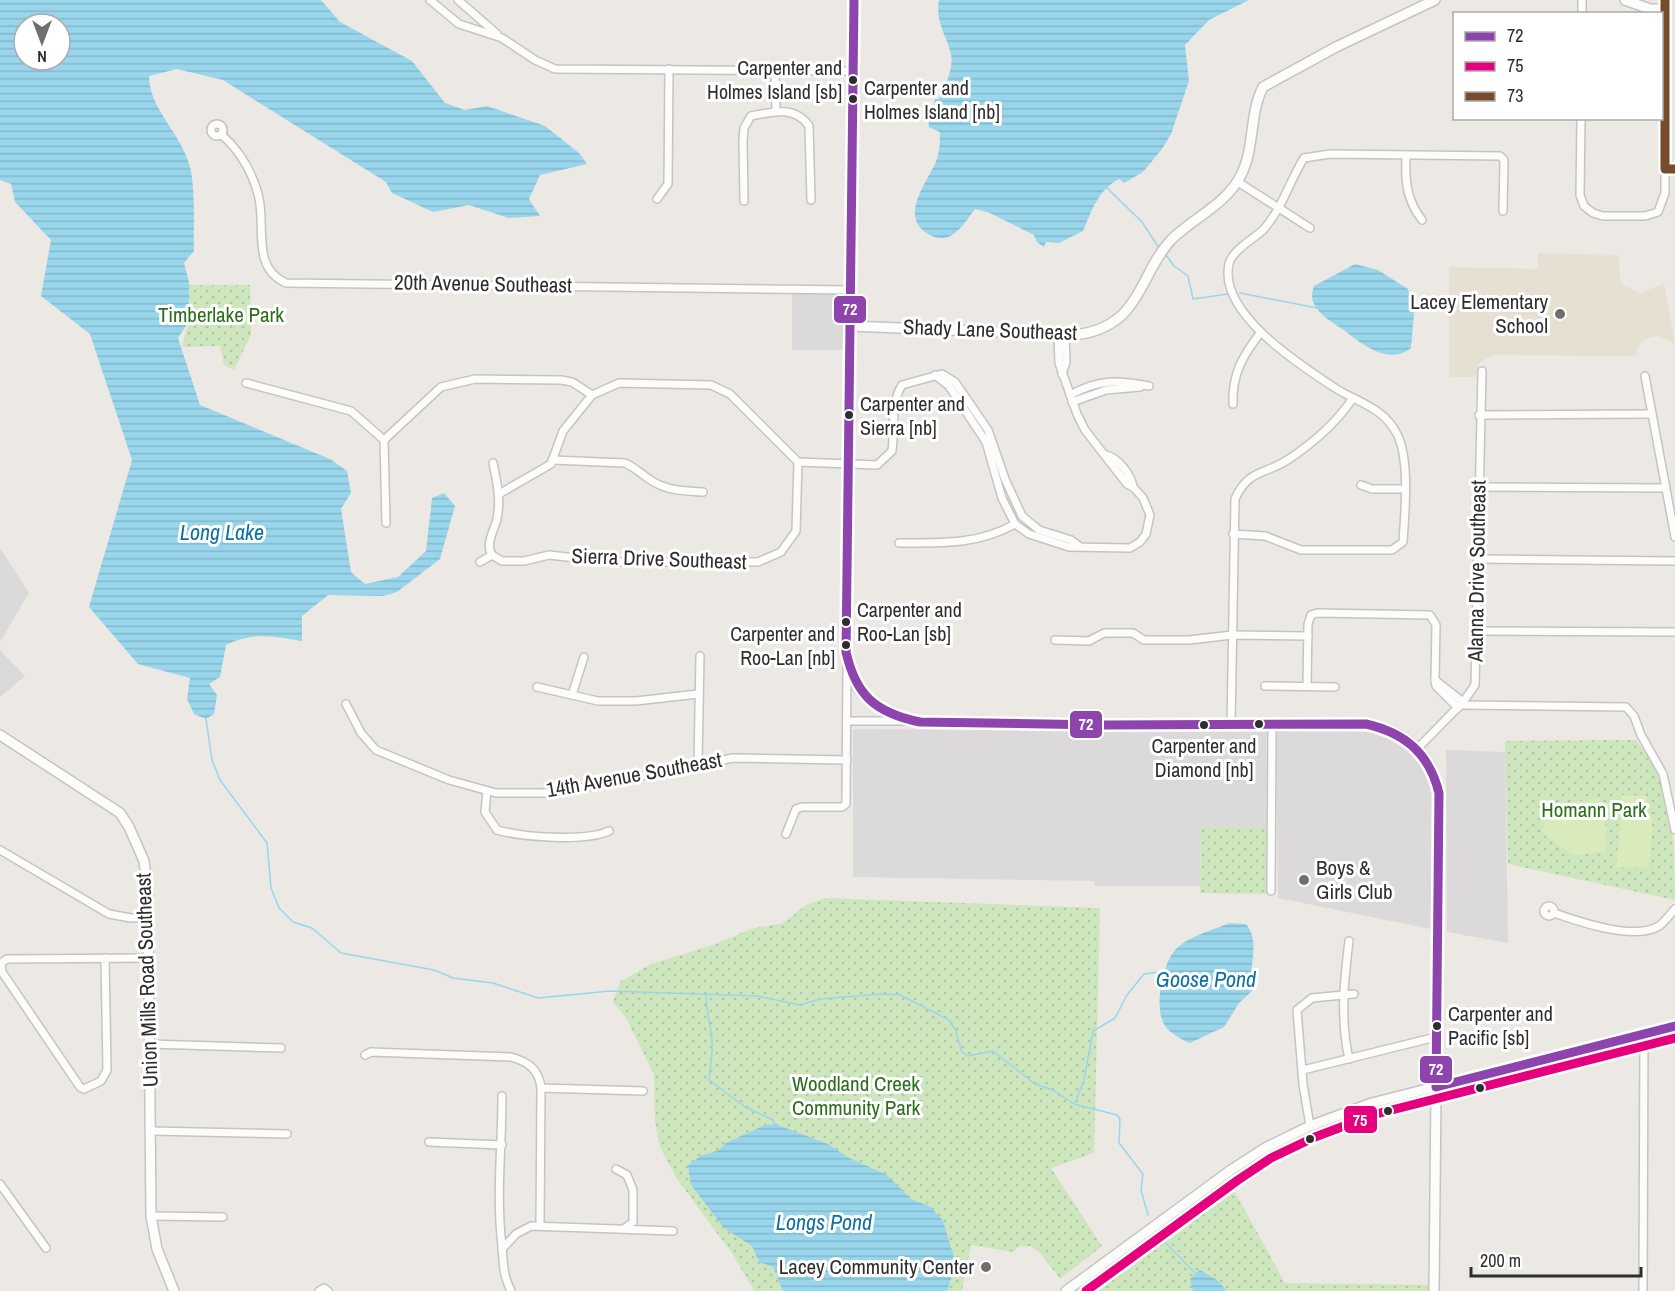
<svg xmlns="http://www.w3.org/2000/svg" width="1675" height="1291" viewBox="0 0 1675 1291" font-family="'Archivo Narrow',sans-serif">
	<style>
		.industrial { fill: #dcd9db }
		.education { fill: #e6e0d3 }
		.park { fill: url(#park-dots) }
		.pitch { fill: #d9eabb }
		.water { fill: url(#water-rules); fill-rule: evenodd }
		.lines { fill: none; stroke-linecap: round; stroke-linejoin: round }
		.stream { stroke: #99d6ec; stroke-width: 1.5 }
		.street-casing { stroke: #c5c4c5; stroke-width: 10 }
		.secondary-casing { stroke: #c5c4c5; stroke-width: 12 }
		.street { stroke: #fcfcfb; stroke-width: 7 }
		.secondary { stroke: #fcfcfb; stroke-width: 9 }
		.bus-1-casing { stroke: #fff; stroke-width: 14 }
		.bus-2-casing { stroke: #fff; stroke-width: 14 }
		.bus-3-casing { stroke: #fff; stroke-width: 14 }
		.bus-1 { stroke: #8e44ad; stroke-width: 9 }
		.bus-2 { stroke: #e5007d; stroke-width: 9 }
		.bus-3 { stroke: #7a4b2a; stroke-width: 9 }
		.bus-dot { fill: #2e2e2e; stroke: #fff; stroke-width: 2 }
		.poi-dot { fill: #706f6e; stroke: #fff; stroke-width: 2 }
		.labels { text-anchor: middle; stroke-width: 6; stroke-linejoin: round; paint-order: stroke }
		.bus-label { font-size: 20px; fill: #2e2e2e; stroke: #fff; text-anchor: start }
		.street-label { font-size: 21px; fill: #2e2e2e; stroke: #fff }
		.poi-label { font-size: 21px; fill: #2e2e2e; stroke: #fff; text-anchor: end }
		.park-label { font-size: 21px; fill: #2c6e1b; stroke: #fff }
		.water-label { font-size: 22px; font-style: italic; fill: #0d6fa3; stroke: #fff }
		.line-badge { stroke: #fff; stroke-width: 2 }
		.badge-label { font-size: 16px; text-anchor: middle; font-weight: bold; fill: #fff }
	</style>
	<defs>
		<pattern id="park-dots" width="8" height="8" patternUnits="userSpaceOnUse" patternTransform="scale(1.5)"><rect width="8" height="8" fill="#cee6be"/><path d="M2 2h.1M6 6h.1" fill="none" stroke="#b1c6a4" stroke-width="1.8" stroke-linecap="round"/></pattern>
		<pattern id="water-rules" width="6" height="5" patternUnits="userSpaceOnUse" patternTransform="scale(1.5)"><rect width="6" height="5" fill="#99d6ec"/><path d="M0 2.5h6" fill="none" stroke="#84b8cb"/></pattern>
	</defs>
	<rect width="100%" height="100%" fill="#ece8e4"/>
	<g class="industrial">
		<path d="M792 294H844L843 350H792Z"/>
		<path d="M0 548 29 593 0 642Z"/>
		<path d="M0 650 25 676 0 697Z"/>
		<path d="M853 729 1266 732 1267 827 1201 826 1200 886H1095L1094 881 853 877Z"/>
		<path d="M1276 731 1368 732 1389 739 1406 750 1424 769 1431 790V929L1278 898Z"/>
		<path d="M1446 750 1505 752 1508 943 1447 932Z"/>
	</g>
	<path class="education" d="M1538 253 1619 255 1620 278 1624 286 1641 293 1664 283 1675 343 1656 336 1648 338 1638 346 1636 356 1492 355 1479 363 1475 377H1449V267L1538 269Z"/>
	<g class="park">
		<path d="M189 285H250L251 335 234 370 224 365 220 346 182 347 190 316Z"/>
		<path d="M1636 740C1643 750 1651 760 1656 771 1675 807 1675 860 1675 900L1508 864 1505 741Z"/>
		<path d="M1201 826 1267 827V894L1200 893Z"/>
		<path d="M825 898 1100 908 1094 1153 1051 1168 1102 1246 1060 1279 1041 1254 1031 1246 1018 1247 1013 1252 971 1245 962 1291H754L734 1256 677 1179 660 1147 655 1121 654 1075 626 1018 613 1002 620 982 651 964 713 945 751 929 783 923 806 905Z"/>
		<path d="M1230 1183 1285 1283 1434 1285V1291H1081Z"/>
	</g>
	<g class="pitch">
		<path d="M1622 795 1647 796V810H1621Z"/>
		<path d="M1599 798 1605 809 1606 851 1574 856 1541 832 1550 806Z"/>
		<path d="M1621 815 1653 817 1649 868 1616 867Z"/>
	</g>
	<g class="water">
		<path d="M0 0H321L340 22 412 61 445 103 465 110 487 106 545 126 579 153 587 164 540 175 529 199 540 216 509 218 469 205 433 212 392 193 386 182 223 80 177 69 149 76C149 109 182 134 190 167 196 193 193 225 194 251L184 263 189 282V321L178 338 200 405 330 459 347 471 351 493 341 509 351 572 365 584 398 577 426 551 432 498 444 493 455 506 440 559 397 592 383 596 328 595 302 616V641C274 636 252 632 226 645L220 677 209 684 217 695 214 714 206 719 194 714 187 699 190 678 138 664 89 607 132 460 90 334 41 296 51 240 15 202 11 184 0 180ZM24 24H60V60H24Z"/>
		<path d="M939 0H1249L1209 20 1185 45 1189 81 1171 134 1162 149 1143 172 1124 183 1119 179C1098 190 1092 210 1083 231L1059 243 1046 242 1044 247 1037 242 1034 235 990 213 975 209C964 223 953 245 932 236 897 220 925 185 935 164 940 153 940 143 940 132L929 127 928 116 933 112 935 99H939C945 86 954 69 951 54 946 34 935 22 939 0Z"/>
		<path d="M1355 264 1378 270 1408 289 1414 314 1411 348C1389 366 1362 344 1345 331 1335 324 1320 316 1314 304 1311 298 1312 292 1314 286Z"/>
		<path d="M1230 923 1246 924C1262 944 1246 968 1254 989L1239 1003 1224 1027 1190 1043C1182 1040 1168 1032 1164 1024 1154 1007 1162 964 1176 949 1189 936 1213 930 1230 923Z"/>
		<path d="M775 1124 828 1144 849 1158 887 1175 911 1199 931 1207 943 1221 956 1264 947 1291H783L773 1267 759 1262 752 1246 724 1228 691 1185 688 1165 701 1156 719 1150 726 1143 765 1125Z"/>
		<path d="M1200 1270 1217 1280 1227 1291H1193L1190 1279Z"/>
	</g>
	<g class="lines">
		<g class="stream">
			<path d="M1106 187 1142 222 1159 248"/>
			<path d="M1166 255 1174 266 1188 276 1193 299 1228 294"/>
			<path d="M1240 293 1317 308"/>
			<path d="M206 719 212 760 220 780 267 843 271 888 279 908 293 922 312 928 341 953 434 970 453 978 493 983 538 998 610 991 757 996 800 1005 820 999 883 994 900 995 949 1020 955 1029 962 1052 968 1056 993 1051 1035 1084 1053 1090 1074 1104 1117 1115 1120 1119 1119 1143 1143 1174 1141 1190 1148 1215"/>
			<path d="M706 996C706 1012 711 1025 712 1041 713 1055 710 1067 709 1080L745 1107 773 1120 775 1124"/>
			<path d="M1075 1103 1084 1080 1093 1031 1115 1018 1127 995 1144 974 1166 971"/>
			<path d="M1159 1236 1196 1274"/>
		</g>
		<g class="street-casing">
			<g id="street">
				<path d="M430 0 459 24 502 38 535 60 555 69 853 71"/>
				<path d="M458 0 497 34"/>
				<path d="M1582 14V0"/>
				<path d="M775 71 776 111"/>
				<path d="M1581 118 1580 195 1584 206 1593 213 1603 216H1645L1658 212 1665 193V169"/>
				<circle cx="217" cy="130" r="6"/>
				<path d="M221 134C239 150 252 172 258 194 267 225 250 267 286 283L851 290"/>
				<path d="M1406 155C1405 181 1406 199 1422 220"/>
				<path d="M1238 182 1310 228"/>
				<path d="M657 199 668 184 669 69"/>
				<path d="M744 201 743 141 744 128 751 116C771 112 795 105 809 126L811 200"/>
				<path d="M1062 374 1066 362 1065 335"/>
				<path d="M935 375 949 386 986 442 1002 498 1015 524 1029 534 1069 547 1130 548 1140 542 1146 534 1150 515 1143 498 1133 487 1127 484 1085 430 1077 414 1059 363 1058 335"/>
				<path d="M1645 376 1675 537"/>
				<path d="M246 383 351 411 384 440"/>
				<path d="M1070 395C1100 379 1116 380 1149 386"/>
				<path d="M1072 402 1106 390 1140 387"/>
				<path d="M1233 404C1232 373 1243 356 1260 333"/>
				<path d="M1479 415 1651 414"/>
				<path d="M384 440 441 387 475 379 561 380 572 382 592 395 619 383 711 385 730 394 798 462"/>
				<path d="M384 440 386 523"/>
				<path d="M1106 455C1118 458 1131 474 1133 487"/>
				<path d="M552 460 625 463C636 468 642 475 652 481 668 491 686 491 703 492"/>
				<path d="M798 462 877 465 892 451C895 429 890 404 902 385L942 374 955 382 988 430 1005 479 1022 516 1039 530 1071 540 1079 546"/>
				<path d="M1361 485 1372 489H1403"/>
				<path d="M1479 487 1665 488"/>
				<path d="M499 494 551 464 563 431 592 395"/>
				<path d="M1233 534 1265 536 1301 550H1392L1403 542C1405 512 1410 459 1397 434 1383 406 1355 402 1332 386 1297 363 1218 312 1229 264 1232 250 1254 239 1264 229 1283 207 1289 182 1304 158L1330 154 1500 156 1504 160 1503 211"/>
				<path d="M899 543C940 543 978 545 1015 524"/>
				<path d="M492 555 502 561H524L549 555 612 562H758L781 552 796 531 798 462"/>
				<path d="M492 555C485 544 494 531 497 519 501 500 497 482 493 463"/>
				<path d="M1477 559 1675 561"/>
				<path d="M480 562 492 555"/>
				<path d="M1477 631 1675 632"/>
				<path d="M1055 640 1089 641 1104 633H1133L1144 640H1189L1232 635 1308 636"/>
				<path d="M1265 686 1335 687"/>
				<path d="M1307 686 1308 624 1311 615 1317 613 1430 615 1436 625 1435 680"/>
				<path d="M537 687 598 701H636L698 694"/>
				<path d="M572 695 584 657"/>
				<path d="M346 704 361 733 376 750 449 780 496 793H543L576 789 733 758 847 760"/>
				<path d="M1461 705 1626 707 1634 716 1641 735 1663 774 1675 830"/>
				<path d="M1458 708 1436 686 1435 680 1463 702"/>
				<path d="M848 721H909"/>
				<path d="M1231 725 1235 499C1248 469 1265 475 1289 459 1313 443 1337 422 1353 398"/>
				<path d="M1418 748 1463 702 1475 685 1482 371"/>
				<path d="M698 764 700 656"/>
				<path d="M487 791 485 812 497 830C523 837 585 842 609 831"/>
				<path d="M786 834 796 809 802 807H842L846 804 847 667"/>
				<path d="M0 850 109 914 131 918 149 917"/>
				<path d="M1271 891 1272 725"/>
				<circle cx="1549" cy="911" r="5"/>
				<path d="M1554 913C1580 922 1634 941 1659 926 1665 922 1670 914 1675 909"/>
				<path d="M1349 941C1344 981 1340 1019 1349 1059"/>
				<path d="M105 958 107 1070 101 1081 84 1089 80 1087 2 972 1 963 7 959 150 958"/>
				<path d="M150 1044 281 1048"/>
				<path d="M365 1055 371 1052 511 1057C529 1062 539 1070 541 1088L540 1226"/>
				<path d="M1303 1070 1436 1037"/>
				<path d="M541 1088 643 1091"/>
				<path d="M502 1096C502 1147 496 1195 502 1246 504 1266 502 1271 511 1291"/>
				<path d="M1310 1126 1303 1084 1297 1010 1312 998 1354 994"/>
				<path d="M151 1131 287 1134"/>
				<path d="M429 1142 502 1145"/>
				<path d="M616 1169 627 1175 633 1190V1222L625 1228"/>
				<path d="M0 1184 46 1248"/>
				<path d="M151 1216 223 1217"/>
				<path d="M502 1249 516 1234 531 1226 673 1231"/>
				<path d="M319 1291 324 1288 328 1291"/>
				<path d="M1643 1291 1644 1034"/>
			</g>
		</g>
		<g class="secondary-casing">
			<g id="secondary">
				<path d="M854 0 846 652C850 697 881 713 920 722L1103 725 1366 724C1405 731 1432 753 1439 793L1434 1291"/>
				<path d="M1625 0 1650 9H1665"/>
				<path d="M1665 0V169H1675"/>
				<path d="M850 326 1071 335C1090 334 1107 328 1121 316 1143 295 1150 262 1171 240 1193 218 1227 204 1241 175 1255 148 1249 114 1263 87L1336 47 1435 0"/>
				<path d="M0 735 120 813 129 827 144 861 148 893 151 1216 157 1249 174 1291"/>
				<path d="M1066 1291 1231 1170 1265 1148 1310 1126 1372 1103 1675 1026"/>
			</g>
		</g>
		<use href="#street" class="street"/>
		<use href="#secondary" class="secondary"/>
		<g class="bus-1-casing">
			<path id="bus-1" d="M854 0 846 652C856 696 876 713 920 722L1103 725 1366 724C1405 733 1429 753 1439 793L1436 1087 1675 1026"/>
		</g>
		<g class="bus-2-casing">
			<path id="bus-2" d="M1086 1291 1238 1180 1271 1158 1315 1137 1376 1114 1675 1038"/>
		</g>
		<g class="bus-3-casing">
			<path id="bus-3" d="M1665 0V169H1675"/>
		</g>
		<use href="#bus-1" class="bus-1"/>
		<use href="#bus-2" class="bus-2"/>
		<use href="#bus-3" class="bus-3"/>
	</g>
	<g class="bus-dot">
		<circle cx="853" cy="80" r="5"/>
		<circle cx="853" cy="99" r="5"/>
		<circle cx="849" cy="415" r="5"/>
		<circle cx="846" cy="622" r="5"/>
		<circle cx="846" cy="645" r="5"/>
		<circle cx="1259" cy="724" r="5"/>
		<circle cx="1204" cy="725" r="5"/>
		<circle cx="1437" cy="1026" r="5"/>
		<circle cx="1480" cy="1088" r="5"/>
		<circle cx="1388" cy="1111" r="5"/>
		<circle cx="1310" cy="1139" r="5"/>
	</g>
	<g class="poi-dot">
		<circle cx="1560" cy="314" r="6"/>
		<circle cx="1304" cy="880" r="6"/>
		<circle cx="986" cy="1267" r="6"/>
	</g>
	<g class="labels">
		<g class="bus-label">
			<text x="842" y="75" text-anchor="end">Carpenter and<tspan x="842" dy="24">Holmes Island [sb]</tspan></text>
			<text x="864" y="95">Carpenter and<tspan x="864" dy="24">Holmes Island [nb]</tspan></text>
			<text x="860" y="411">Carpenter and<tspan x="860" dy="24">Sierra [nb]</tspan></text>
			<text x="857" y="617">Carpenter and<tspan x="857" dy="24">Roo-Lan [sb]</tspan></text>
			<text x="835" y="641" text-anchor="end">Carpenter and<tspan x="835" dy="24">Roo-Lan [nb]</tspan></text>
			<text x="1204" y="753" text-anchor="middle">Carpenter and<tspan x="1204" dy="24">Diamond [nb]</tspan></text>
			<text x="1448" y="1021">Carpenter and<tspan x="1448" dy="24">Pacific [sb]</tspan></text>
		</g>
		<g class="street-label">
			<text transform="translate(483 284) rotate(1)" y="7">20th Avenue Southeast</text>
			<text transform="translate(990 330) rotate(2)" y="7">Shady Lane Southeast</text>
			<text transform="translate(659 559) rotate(2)" y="7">Sierra Drive Southeast</text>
			<text transform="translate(1477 571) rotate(-89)" y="7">Alanna Drive Southeast</text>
			<text transform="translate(634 775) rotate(-10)" y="7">14th Avenue Southeast</text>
			<text transform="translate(147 980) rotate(-92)" y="7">Union Mills Road Southeast</text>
		</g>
		<g class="poi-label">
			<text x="1548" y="309">Lacey Elementary<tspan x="1548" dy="24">School</tspan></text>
			<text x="1316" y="875" text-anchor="start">Boys &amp;<tspan x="1316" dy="24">Girls Club</tspan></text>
			<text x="974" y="1274">Lacey Community Center</text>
		</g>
		<g class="park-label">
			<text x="221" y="322">Timberlake Park</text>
			<text x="1594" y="817">Homann Park</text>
			<text x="856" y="1091">Woodland Creek<tspan x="856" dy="24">Community Park</tspan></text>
		</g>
		<g class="water-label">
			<text x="222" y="540">Long Lake</text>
			<text x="1206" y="987">Goose Pond</text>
			<text x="824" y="1230">Longs Pond</text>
		</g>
	</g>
	<g class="line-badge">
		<rect x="833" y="295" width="34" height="29" rx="6" fill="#8e44ad"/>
		<rect x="1069" y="710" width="34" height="29" rx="6" fill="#8e44ad"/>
		<rect x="1419" y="1055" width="34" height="29" rx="6" fill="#8e44ad"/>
		<rect x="1343" y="1105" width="35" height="29" rx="6" fill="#e5007d"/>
	</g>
	<g class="badge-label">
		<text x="850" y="315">72</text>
		<text x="1086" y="730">72</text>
		<text x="1436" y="1075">72</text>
		<text x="1360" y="1126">75</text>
	</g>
	<rect x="1453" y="12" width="210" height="108" fill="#ffffff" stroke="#ababab" stroke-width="1.5"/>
	<rect x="1465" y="32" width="30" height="9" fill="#8e44ad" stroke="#ababab" stroke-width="1.5"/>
	<text x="1507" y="42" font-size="18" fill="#2e2e2e">72</text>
	<rect x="1465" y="62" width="30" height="9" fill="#e5007d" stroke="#ababab" stroke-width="1.5"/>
	<text x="1507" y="72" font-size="18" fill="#2e2e2e">75</text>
	<rect x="1465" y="92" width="30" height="9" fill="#7a4b2a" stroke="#ababab" stroke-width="1.5"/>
	<text x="1507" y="102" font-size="18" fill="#2e2e2e">73</text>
	<g transform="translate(42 42) rotate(180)"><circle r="28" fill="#ffffff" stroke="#ababab" stroke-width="1.5"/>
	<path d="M0-4.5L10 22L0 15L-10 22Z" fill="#706f6e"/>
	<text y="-9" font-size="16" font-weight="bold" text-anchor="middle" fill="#2e2e2e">N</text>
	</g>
	<path d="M1471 1267v9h170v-9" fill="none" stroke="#2e2e2e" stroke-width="3"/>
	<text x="1480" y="1267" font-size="18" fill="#2e2e2e" stroke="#ffffff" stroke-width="4.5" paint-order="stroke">200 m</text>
</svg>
